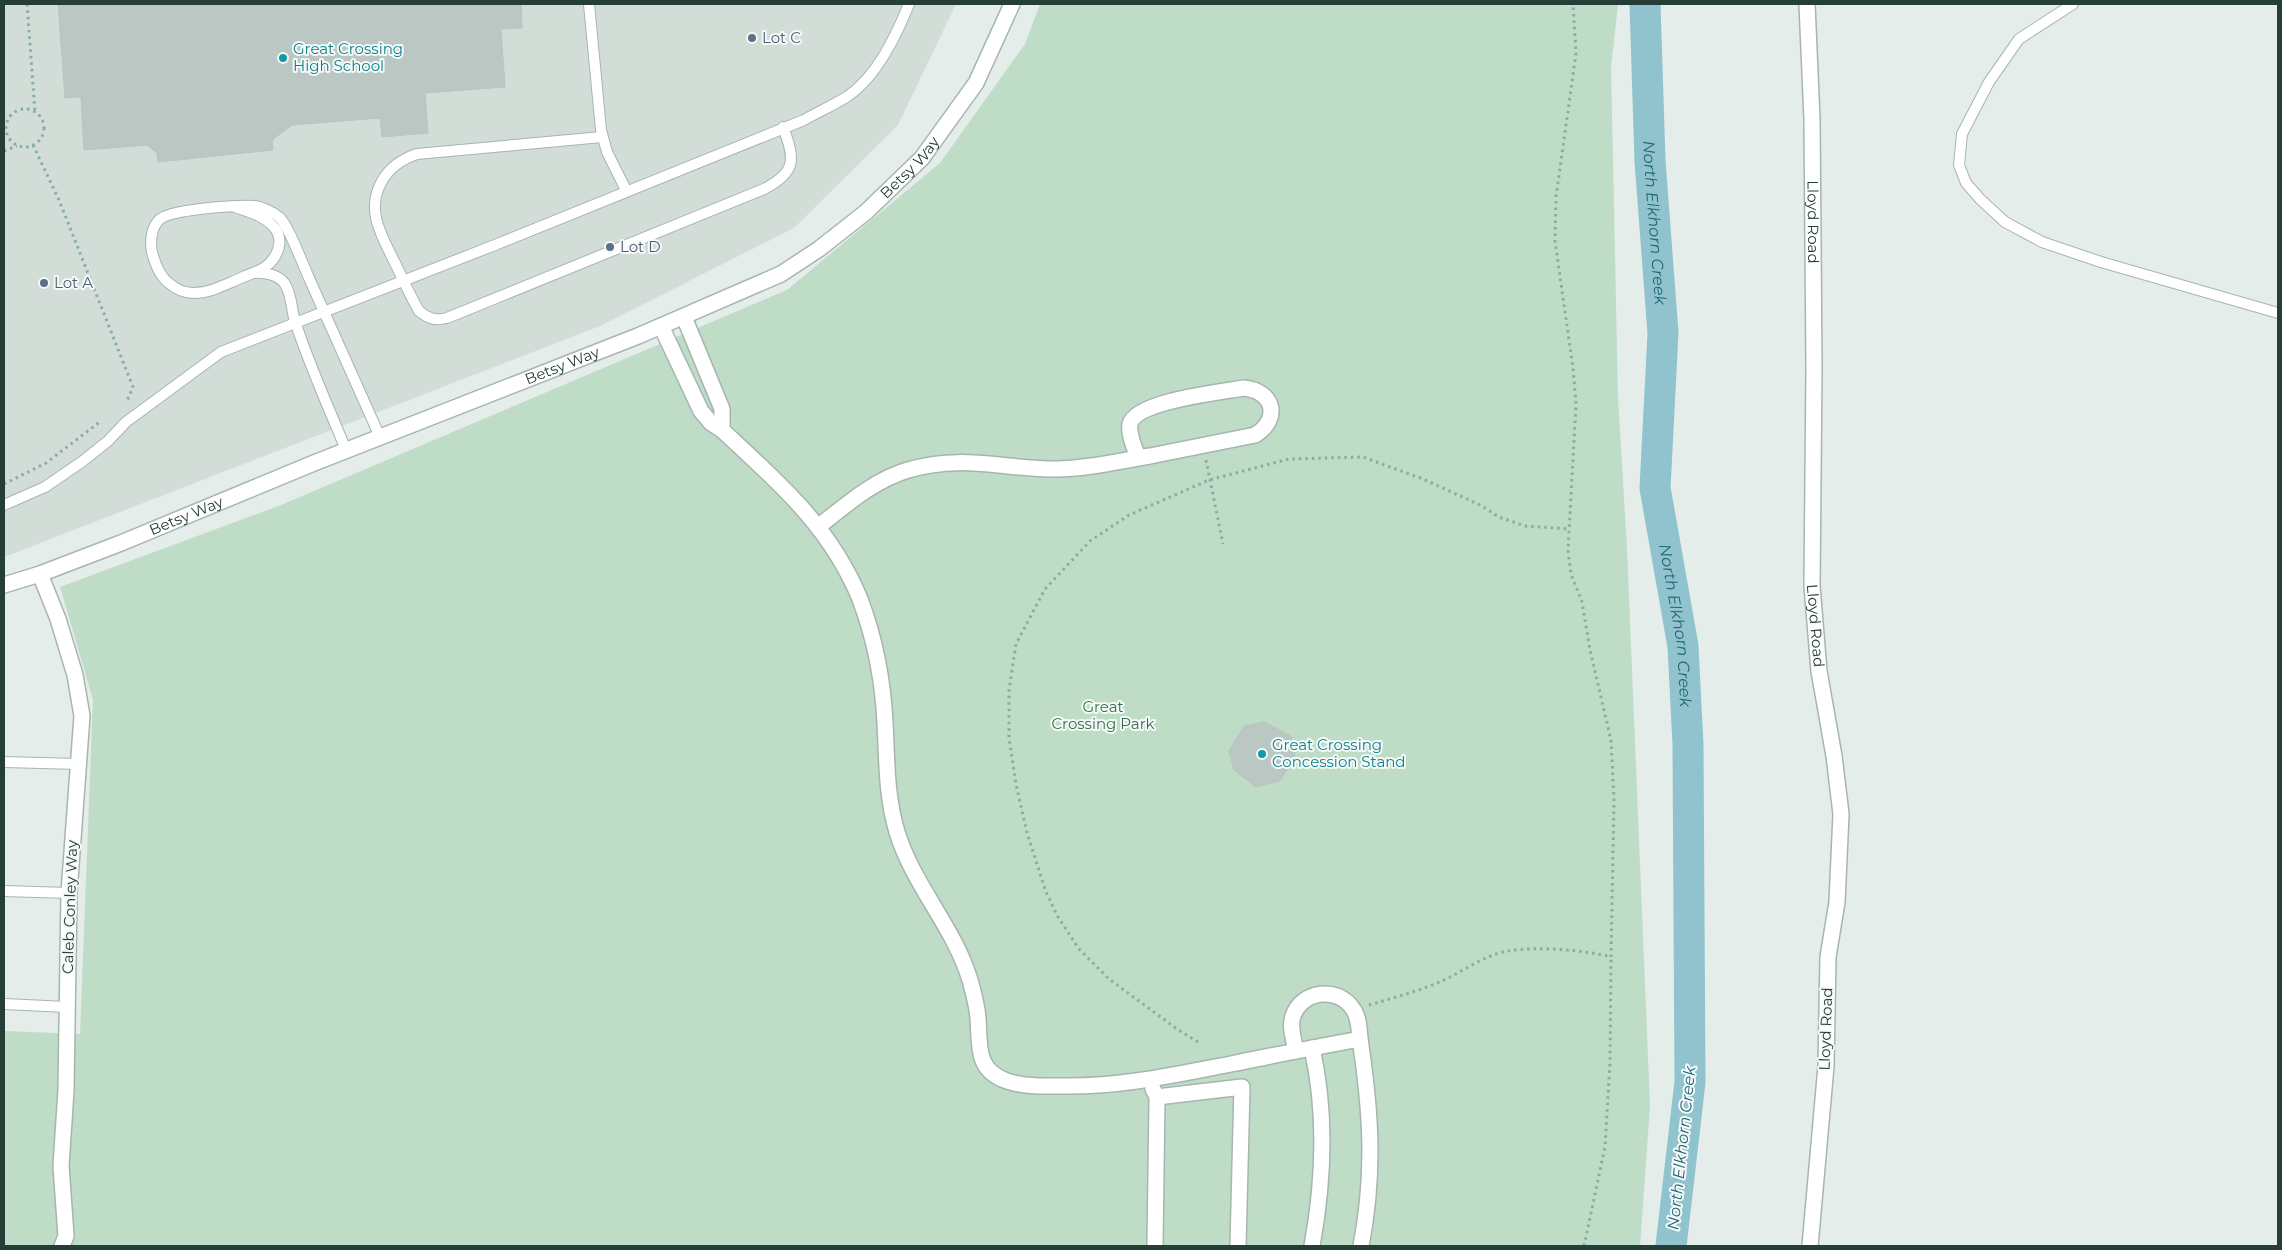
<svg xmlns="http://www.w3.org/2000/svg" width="2282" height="1250" viewBox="0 0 2282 1250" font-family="Montserrat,sans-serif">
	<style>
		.built { fill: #d2ddd8 }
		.green { fill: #bfdcc7 }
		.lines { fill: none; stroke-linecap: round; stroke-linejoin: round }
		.river { stroke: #90c3ce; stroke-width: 31 }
		.building { fill: #bac7c2; stroke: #b7c6c0 }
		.service-casing { stroke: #a7b5b0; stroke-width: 12 }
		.minor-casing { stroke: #a7b5b0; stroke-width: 18 }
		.tertiary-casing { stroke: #a7b5b0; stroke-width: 18 }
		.path { stroke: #87aea3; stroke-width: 3; stroke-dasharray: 2.5 4; stroke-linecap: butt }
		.service { stroke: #fff; stroke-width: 10 }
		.minor { stroke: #fff; stroke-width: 15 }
		.tertiary { stroke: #fff; stroke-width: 15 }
		.service-dot { fill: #5c6f8a; stroke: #f5f9f7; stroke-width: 2 }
		.culture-dot { fill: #0f9aa8; stroke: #f5f9f7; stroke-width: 2 }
		.labels { text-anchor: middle; stroke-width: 4; stroke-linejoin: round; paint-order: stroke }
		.service-label { font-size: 15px; fill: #4e5e75; stroke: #f5f9f7; text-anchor: start }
		.culture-label { font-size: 15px; fill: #0d838f; stroke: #f5f9f7; text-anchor: start }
		.street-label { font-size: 15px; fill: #253e37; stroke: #f5f9f7 }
		.park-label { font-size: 15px; fill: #31724c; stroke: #f5f9f7 }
		.water-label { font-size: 16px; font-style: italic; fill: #226676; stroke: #f5f9f7 }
	</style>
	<rect width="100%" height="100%" fill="#e4ede9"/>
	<path class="built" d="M4 4H956L898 125 794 228 600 326 4 557Z"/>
	<path class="green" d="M1040 4H1618L1611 67 1618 397 1627 549 1650 1106 1640 1246H4V1031L80 1034 93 700 60 587 281 505 787 290 940 163 1025 44Z"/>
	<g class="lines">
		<path class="river" id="s1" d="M1645 4 1650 161 1663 333 1655 488 1683 646 1688 745 1690 1082 1671 1246"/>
	</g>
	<g class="building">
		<path d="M58 4H521L522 28 501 29 505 87 425 93 428 133 382 137 380 118 292 125 272 140 273 150 158 162 157 153 147 145 84 150 81 97 65 98Z"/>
		<path d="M1264 722 1291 736 1295 756 1280 781 1256 787 1234 770 1229 751 1244 726Z"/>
	</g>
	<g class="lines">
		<g class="service-casing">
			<g id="service">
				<path d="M589 4 601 130 607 152 626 190"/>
				<path d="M2073 4 2019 39 1989 82 1962 134 1959 165 1966 183 1980 199 2005 222 2042 242 2101 262 2278 313"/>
				<path d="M602 137 417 154C402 159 390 167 382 181 365 210 382 236 395 263 403 279 410 296 419 311 429 319 435 321 447 318L764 189C797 172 795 159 783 127"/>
				<path d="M235 207C248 212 262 215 272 225 286 238 278 258 265 267 258 272 249 274 241 278 226 284 211 293 194 293 186 293 177 290 170 284 160 277 155 264 152 252 150 242 151 228 159 220 169 209 238 205 255 206 262 207 273 212 279 217 288 224 303 265 309 278 333 331 356 384 380 437"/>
				<path d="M255 273C265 272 279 275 285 284 292 295 291 309 295 321 309 365 329 408 346 450"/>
				<path d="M4 505 45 487 83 461 108 441 126 422 221 352 495 245 804 120C818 112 834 105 848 96 877 76 896 36 909 4"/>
				<path d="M4 762 78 764"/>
				<path d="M4 891 69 893"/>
				<path d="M4 1004 67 1007"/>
			</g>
		</g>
		<g class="minor-casing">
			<g id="minor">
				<path id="s2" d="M1807 4 1812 119 1814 368 1812 586 1819 671 1834 756 1841 814 1837 902 1828 957 1826 1066 1810 1246"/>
				<path d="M684 317 722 409V430"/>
				<path d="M661 326 701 411 711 423 722 430C778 482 830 526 860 599 875 639 883 680 885 723 887 759 886 796 897 832 913 885 954 927 970 980 973 991 977 1005 978 1018 980 1045 975 1070 1007 1081 1025 1087 1044 1086 1062 1086 1120 1087 1174 1075 1231 1064 1274 1055 1317 1047 1360 1039 1371 1112 1375 1173 1361 1246"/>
				<path d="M818 527C846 505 874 480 908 470 962 454 1003 469 1056 469 1087 469 1119 461 1150 456L1255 435C1281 419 1274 391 1244 388 1222 392 1136 401 1130 424 1128 435 1135 448 1138 458"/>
				<path d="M40 574 58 619 75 675 82 716 69 893 66 1090 61 1166 66 1236 62 1246"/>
				<path d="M1296 1051C1294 1041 1289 1026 1293 1016 1302 990 1338 986 1353 1009 1359 1017 1359 1029 1360 1039"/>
				<path d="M1153 1089 1157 1097 1155 1246"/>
				<path d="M1157 1097 1242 1087 1238 1246"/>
				<path d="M1312 1246C1324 1180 1327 1115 1312 1048"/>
			</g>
		</g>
		<g class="tertiary-casing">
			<g id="tertiary">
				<path id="s3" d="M4 585 40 574 121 543 314 463 638 336 781 274 819 249 866 212 922 158 976 83 1012 4"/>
			</g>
		</g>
		<g class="path">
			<path d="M27 4 35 112"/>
			<circle cx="25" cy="128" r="19"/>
			<path d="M33 145 59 200 133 387 127 401"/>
			<path d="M4 151 17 146"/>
			<path d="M1206 460 1223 544"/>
			<path d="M4 484 46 463 101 421"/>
			<path d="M1369 1005C1393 998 1419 991 1442 981 1464 971 1484 955 1508 951 1535 946 1585 950 1611 957L1614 799 1611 740 1590 650 1582 602 1571 574 1568 551 1576 404 1573 368 1555 241 1556 197 1576 53 1573 4"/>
			<path d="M1198 1042 1177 1029 1109 979 1079 949 1058 917 1046 892 1027 833 1016 784 1009 738V690L1016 644 1045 589 1090 541 1129 515 1209 480 1289 459 1363 457 1423 479 1480 505 1499 517 1525 526 1569 529"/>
			<path d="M1584 1246 1605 1147 1610 1062 1611 957"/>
		</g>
		<use href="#service" class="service"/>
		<use href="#minor" class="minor"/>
		<use href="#tertiary" class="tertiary"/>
	</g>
	<g class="service-dot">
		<circle cx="752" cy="38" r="5"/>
		<circle cx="610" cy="247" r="5"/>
		<circle cx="44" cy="283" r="5"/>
	</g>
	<g class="culture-dot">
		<circle cx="283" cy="58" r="5"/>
		<circle cx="1262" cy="754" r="5"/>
	</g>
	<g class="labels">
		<g class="service-label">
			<text x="762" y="43">Lot C</text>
			<text x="620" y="252">Lot D</text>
			<text x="54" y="288">Lot A</text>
		</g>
		<g class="culture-label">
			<text x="293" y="54">Great Crossing<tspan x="293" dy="17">High School</tspan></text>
			<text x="1272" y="750">Great Crossing<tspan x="1272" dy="17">Concession Stand</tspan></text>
		</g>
		<g class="street-label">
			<text dy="5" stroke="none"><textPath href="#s3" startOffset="1005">Betsy Way</textPath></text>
			<text dy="5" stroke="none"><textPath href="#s2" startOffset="218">Lloyd Road</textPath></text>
			<text dy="5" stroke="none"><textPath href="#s3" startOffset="600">Betsy Way</textPath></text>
			<text dy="5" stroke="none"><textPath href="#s3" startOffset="195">Betsy Way</textPath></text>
			<text dy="5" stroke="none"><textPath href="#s2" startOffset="622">Lloyd Road</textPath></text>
			<text transform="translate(70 907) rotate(-88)" y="5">Caleb Conley Way</text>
			<text transform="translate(1826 1029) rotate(-88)" y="5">Lloyd Road</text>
		</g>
		<g class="park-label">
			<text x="1103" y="712">Great<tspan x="1103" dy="17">Crossing Park</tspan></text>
		</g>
		<g class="water-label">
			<text dy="6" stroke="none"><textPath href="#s1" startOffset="219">North Elkhorn Creek</textPath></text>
			<text dy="6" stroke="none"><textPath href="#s1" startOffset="624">North Elkhorn Creek</textPath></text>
			<text transform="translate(1681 1148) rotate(-84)" y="6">North Elkhorn Creek</text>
		</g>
	</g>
	<rect width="2282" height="1250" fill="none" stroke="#253e37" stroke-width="10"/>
</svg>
